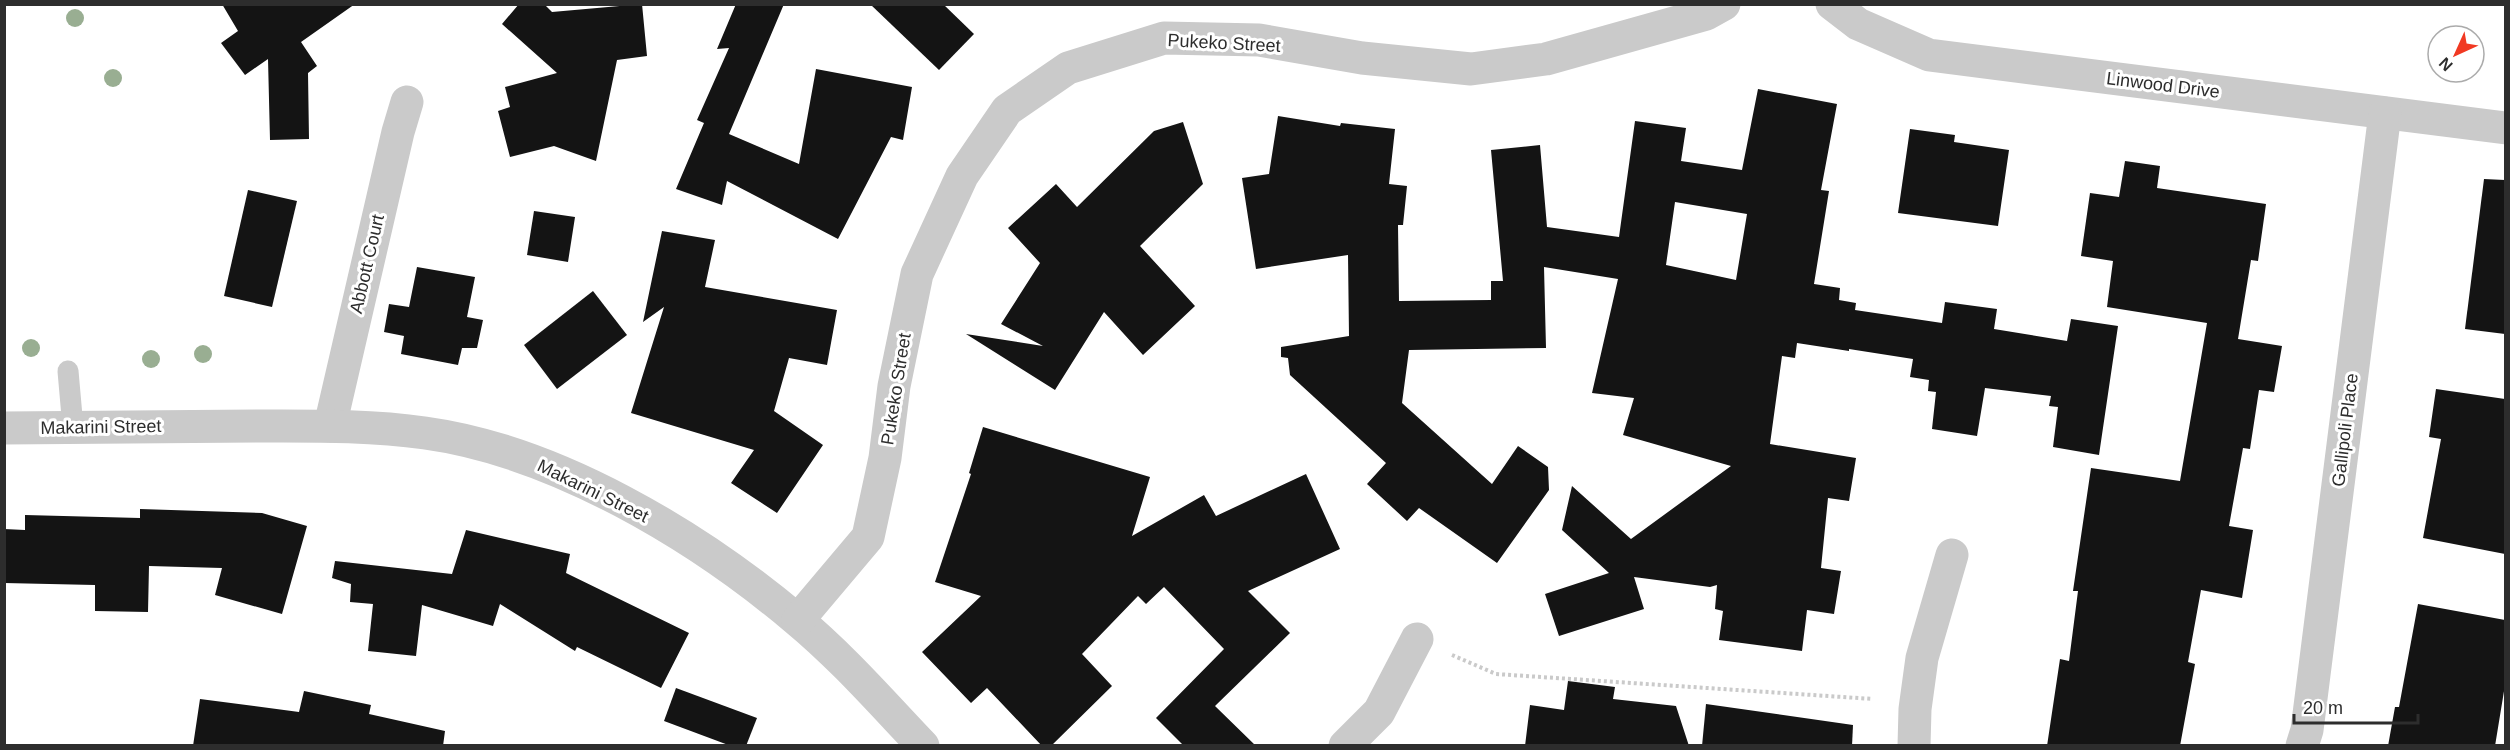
<svg xmlns="http://www.w3.org/2000/svg" width="2510" height="750" viewBox="0 0 2510 750" font-family="Arial,sans-serif">
	<style>
		.building { fill: #141414; fill-rule: evenodd }
		.lines { fill: none; stroke-linecap: round; stroke-linejoin: round }
		.path { stroke: #cacaca; stroke-width: 4; stroke-dasharray: 3 3; stroke-linecap: butt }
		.service { stroke: #cacaca; stroke-width: 21 }
		.minor { stroke: #cacaca; stroke-width: 33 }
		.tree { fill: #99ae92 }
		.labels { text-anchor: middle; stroke-width: 6; stroke-linejoin: round; paint-order: stroke }
		.street-label { font-size: 18px; fill: #2d2d2d; stroke: #fff }
	</style>
	<rect width="100%" height="100%" fill="#fff"/>
	<g class="building">
		<path d="M222 4H355L301 42 317 66 308 73 309 139 270 140 268 59 245 75 221 43 238 31Z"/>
		<path d="M519 4H544L552 12 642 4 647 56 617 60 596 161 554 146 510 157 498 111 510 107 505 87 557 73 502 24Z"/>
		<path d="M736 4H784L729 134 799 164 816 69 912 87 903 140 891 137 838 239 727 181 722 205 676 189 704 123 697 120 729 48 717 49Z"/>
		<path d="M870 4H943L974 34 939 70Z"/>
		<path d="M1758 89 1837 104 1821 190 1829 191 1814 284 1840 288 1839 300 1856 303 1855 310 1942 323 1945 302 1997 309 1994 329 2067 341 2071 319 2118 326 2099 455 2053 447 2058 407 2049 406 2051 396 1985 388 1977 436 1932 429 1936 392 1928 391 1929 380 1910 377 1913 359 1849 349V351L1797 343 1795 358 1782 356 1770 444 1856 458 1849 501 1828 498 1821 568 1841 571 1834 614 1807 610 1802 651 1719 640 1723 611 1715 609 1717 585 1710 587 1634 577 1644 609 1559 636 1545 594 1609 573 1562 530 1572 486 1631 539 1731 466 1623 435 1634 398 1592 393 1618 279 1544 267 1546 348 1409 350 1402 403 1492 484 1518 446 1548 467 1549 490 1497 563 1419 508 1407 521 1367 484 1386 463 1290 375 1288 358 1281 357V347L1349 336 1348 255 1256 269 1242 178 1269 174 1278 116 1340 126 1341 123 1395 129 1389 184 1407 186 1403 225H1398L1399 301 1491 300V281H1503L1491 150 1540 145 1547 227 1619 237 1635 121 1686 128 1681 161 1742 170ZM1675 202 1747 214 1736 280 1666 265Z"/>
		<path d="M1183 122 1203 184 1140 246 1195 306 1143 355 1104 312 1055 390 966 334 1043 346 1001 324 1040 263 1008 228 1056 184 1077 207 1154 131Z"/>
		<path d="M1910 129 1955 135 1954 142 2009 150 1998 226 1898 213Z"/>
		<path d="M2125 161 2160 166 2157 188 2266 204 2258 261 2251 260 2238 339 2282 346 2274 392 2259 390 2250 449 2243 448 2229 526 2253 530 2242 598 2201 590 2188 662 2195 664 2180 746H2047L2060 659 2069 661 2078 591H2073L2091 468 2180 481 2207 323 2107 307 2113 261 2081 256 2090 193 2119 197Z"/>
		<path d="M2484 179 2505 180V334L2465 329Z"/>
		<path d="M248 190 297 201 272 307 224 296Z"/>
		<path d="M534 211 575 217 568 262 527 255Z"/>
		<path d="M662 231 715 240 705 287 837 310 827 365 789 358 774 411 823 445 777 513 731 483 754 450 631 413 664 307 643 322Z"/>
		<path d="M417 267 475 277 467 317 483 320 477 348H462L458 365 401 354 404 336 384 332 389 304 409 307Z"/>
		<path d="M593 291 627 335 557 389 524 345Z"/>
		<path d="M2436 389 2505 399V554L2423 538 2441 439 2429 437Z"/>
		<path d="M983 427 1150 477 1132 536 1204 495 1216 516 1306 474 1340 549 1248 591 1290 633 1215 706 1256 746H1184L1156 718 1224 649 1164 587 1146 604 1138 596 1082 654 1112 686 1051 746H1042L987 688 971 703 922 652 981 596 935 582 971 474 969 473Z"/>
		<path d="M140 509 262 513 307 526 282 614 215 595 222 568 149 566 148 612 95 611V585L4 583V529L25 530V515L140 518Z"/>
		<path d="M466 530 570 554 566 573 689 633 661 688 577 647 575 651 500 604 493 626 422 605 416 656 368 651 373 604 350 602 351 584 332 578 335 561 452 574Z"/>
		<path d="M2418 604 2505 620V685L2495 746H2388L2395 707H2399Z"/>
		<path d="M1568 681 1615 687 1613 699 1676 706 1689 746H1525L1530 705 1564 710Z"/>
		<path d="M676 688 757 718 746 746H731L664 721Z"/>
		<path d="M304 691 371 705 369 714 445 731 443 746H193L200 699 299 712Z"/>
		<path d="M1706 704 1853 725 1852 746H1702Z"/>
	</g>
	<g class="lines">
		<path class="path" d="M1452 655 1496 674 1873 699"/>
		<path class="service" d="M68 371 73 428"/>
		<g class="minor">
			<path d="M1832 4 1858 24 1929 55 2506 128"/>
			<path d="M330 426 398 132 407 102"/>
			<path d="M4 428C88 428 172 426 256 426 312 426 369 425 425 433 556 451 696 535 796 619 842 657 882 703 923 746"/>
			<path d="M798 620 868 537 885 458 894 386 917 274 962 176 1007 110 1068 68 1164 38 1259 40 1362 58 1471 69 1546 59 1706 14 1724 4"/>
			<path d="M1345 746 1379 712 1417 639"/>
			<path d="M1914 746 1915 709 1922 658 1952 555"/>
			<path d="M2302 746 2307 730 2385 113"/>
		</g>
	</g>
	<g class="tree">
		<circle cx="75" cy="18" r="9"/>
		<circle cx="113" cy="78" r="9"/>
		<circle cx="31" cy="348" r="9"/>
		<circle cx="203" cy="354" r="9"/>
		<circle cx="151" cy="359" r="9"/>
	</g>
	<g class="labels">
		<g class="street-label">
			<text transform="translate(1224 43) rotate(3)" y="6">Pukeko Street</text>
			<text transform="translate(2163 85) rotate(7)" y="6">Linwood Drive</text>
			<text transform="translate(367 264) rotate(-77)" y="6">Abbott Court</text>
			<text transform="translate(896 389) rotate(-81)" y="6">Pukeko Street</text>
			<text transform="translate(101 427) rotate(-1)" y="6">Makarini Street</text>
			<text transform="translate(2345 430) rotate(-83)" y="6">Gallipoli Place</text>
			<text transform="translate(593 491) rotate(26)" y="6">Makarini Street</text>
		</g>
	</g>
	<rect width="2510" height="750" fill="none" stroke="#2d2d2d" stroke-width="12"/>
	<g transform="translate(2456 54) rotate(225)"><circle r="28" fill="#ffffff" stroke="#ababab" stroke-width="1.5"/>
	<path d="M0-4.5L10 22L0 15L-10 22Z" fill="#f13922"/>
	<text y="-9" font-size="16" font-weight="bold" text-anchor="middle" fill="#2d2d2d">N</text>
	</g>
	<path d="M2294 714v9h124v-9" fill="none" stroke="#2d2d2d" stroke-width="3"/>
	<text x="2303" y="714" font-size="18" fill="#2d2d2d" stroke="#ffffff" stroke-width="4.5" paint-order="stroke">20 m</text>
</svg>
